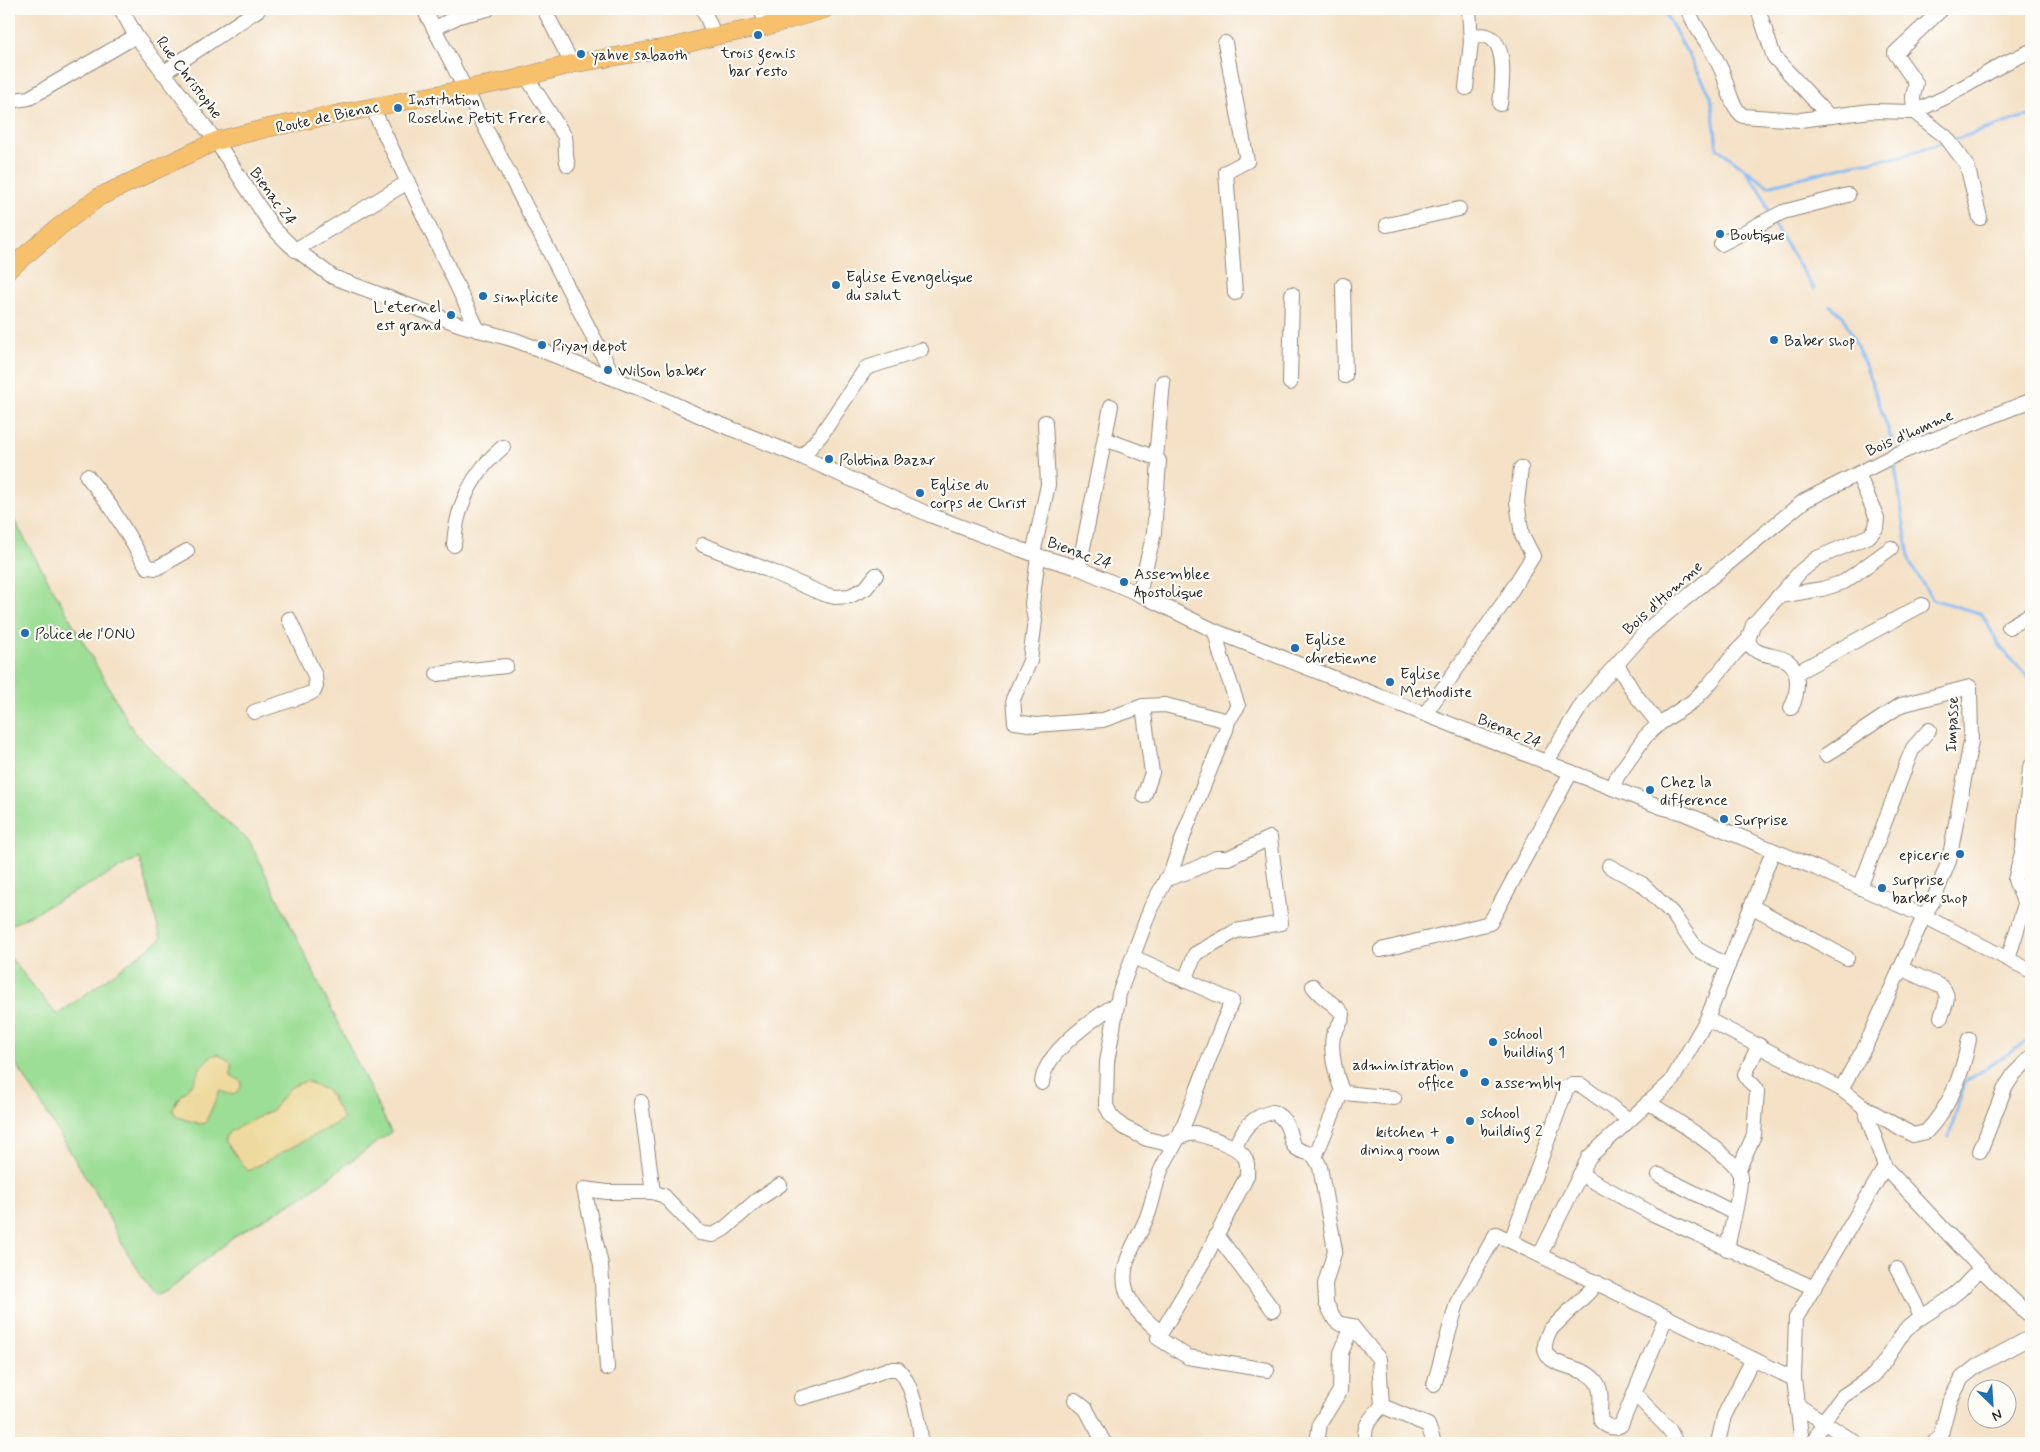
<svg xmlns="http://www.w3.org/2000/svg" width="2040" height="1452" viewBox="0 0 2040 1452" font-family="Mynerve,sans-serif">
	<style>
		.green { fill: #9cde95; stroke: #648460; fill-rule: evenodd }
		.sand { fill: #eeda9e; stroke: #8c8264 }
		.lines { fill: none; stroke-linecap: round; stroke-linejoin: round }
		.stream { stroke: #86bbf4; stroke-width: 3 }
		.minor-casing { stroke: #908678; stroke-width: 16 }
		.major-casing { stroke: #908678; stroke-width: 19 }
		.minor { stroke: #fff; stroke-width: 14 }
		.major { stroke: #f7c06c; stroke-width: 18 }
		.poi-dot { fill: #1f6fb2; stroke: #fdfcf7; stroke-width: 2 }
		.labels { text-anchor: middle; stroke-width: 4.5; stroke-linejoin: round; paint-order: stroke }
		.poi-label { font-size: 16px; fill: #2b2b2b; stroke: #fdfcf7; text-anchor: start }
		.street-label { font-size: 16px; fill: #2b2b2b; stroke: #fdfcf7 }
	</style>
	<rect width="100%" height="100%" fill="#fdfcf7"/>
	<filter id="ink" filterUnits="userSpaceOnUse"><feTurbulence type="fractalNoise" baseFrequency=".02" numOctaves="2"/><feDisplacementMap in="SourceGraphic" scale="10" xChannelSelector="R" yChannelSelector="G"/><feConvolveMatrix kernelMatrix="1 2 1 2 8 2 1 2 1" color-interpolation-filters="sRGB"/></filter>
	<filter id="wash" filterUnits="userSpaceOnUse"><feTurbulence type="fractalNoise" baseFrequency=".0096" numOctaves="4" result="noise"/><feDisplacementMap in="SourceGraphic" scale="20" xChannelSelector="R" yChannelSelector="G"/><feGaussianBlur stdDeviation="1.12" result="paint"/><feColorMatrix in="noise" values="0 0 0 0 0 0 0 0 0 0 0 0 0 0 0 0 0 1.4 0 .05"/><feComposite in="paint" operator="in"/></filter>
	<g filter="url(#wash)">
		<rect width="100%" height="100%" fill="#f4e1c6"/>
		<path class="green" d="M9 511 134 732 189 788 250 842 391 1132 305 1195 233 1237 167 1291 157 1295 152 1292 122 1244 100 1200 9 1052V956L57 1015 161 939 140 858 9 926ZM217 1054 231 1063V1075L238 1080 227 1092 220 1091 205 1123H197L177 1117 175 1114V1103ZM310 1082 330 1094 343 1119 248 1170 226 1142 258 1117 272 1110 291 1087 298 1084Z"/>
		<g class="sand">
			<path d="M217 1054 231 1063V1075L242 1082 240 1090 233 1095 220 1091 205 1123 201 1124 177 1117 173 1110 176 1102 194 1081 201 1066 210 1057Z"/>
			<path d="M306 1081 328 1091 344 1119 248 1171 226 1142V1138L231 1131 272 1110 291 1087Z"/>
		</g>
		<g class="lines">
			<g class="stream">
				<path d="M1663 9 1711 96 1717 148 1768 186 1854 164 1902 156 1945 142"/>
				<path d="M1953 140 2023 117 2031 116"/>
				<path d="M1745 169 1763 195 1769 214"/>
				<path d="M1772 222 1814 289"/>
				<path d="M1830 305 1843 316 1859 351 1871 380 1891 438 1893 451"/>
				<path d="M1894 460 1910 563 1932 599 1982 614 2001 648 2031 680"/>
				<path d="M1949 1137 1965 1082 2031 1039"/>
			</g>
		</g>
	</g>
	<g filter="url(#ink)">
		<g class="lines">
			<g class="minor-casing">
				<g id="minor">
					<path d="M121 9 136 36 216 141 273 228 290 245 333 277 461 325 515 340 646 391 707 419 802 457 930 515 1038 556 1079 568 1139 594 1215 631 1571 772 1661 807 1683 813 1816 868 1924 916 2031 971"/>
					<path d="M424 9 615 379"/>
					<path d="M544 9 572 64"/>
					<path d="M703 9 715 36"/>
					<path d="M761 9 767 26"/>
					<path d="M1688 9C1692 22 1699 31 1707 43 1713 51 1717 61 1722 71 1728 86 1730 105 1743 116L1800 120 1871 111 1914 112 1946 97 2005 63 2031 51"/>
					<path d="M1758 9 1774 57 1829 116"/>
					<path d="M1942 9 1895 53 1916 83 1913 97 1914 112 1946 137 1967 165 1980 218"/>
					<path d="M435 28 459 16 488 9"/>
					<path d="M1471 36C1476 36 1482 34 1487 36 1508 43 1502 86 1500 104"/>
					<path d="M1225 43 1247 161 1226 172 1235 293"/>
					<path d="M163 73 259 9"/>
					<path d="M526 76 565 137C567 147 564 155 568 165"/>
					<path d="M1466 88 1471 42 1469 9"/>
					<path d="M9 101 29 98 136 36"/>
					<path d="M372 107 478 330"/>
					<path d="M1387 225 1459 209"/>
					<path d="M1721 244 1783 212 1848 195"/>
					<path d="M295 250 408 182"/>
					<path d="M1343 285 1345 376"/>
					<path d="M1290 383 1292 294"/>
					<path d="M1105 439 1156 458 1159 461 1154 533 1139 594"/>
					<path d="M802 457 821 435 866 368 921 350"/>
					<path d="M1156 458 1163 382"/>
					<path d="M87 476 111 507 147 567 157 568 187 551"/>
					<path d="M454 545C456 506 473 472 503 447"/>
					<path d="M703 545 768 570 823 594 835 597 850 596 866 588 876 575"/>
					<path d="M1033 554 1048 485 1045 422"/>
					<path d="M1038 556 1032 604 1035 620 1030 661 1013 699 1015 722 1036 725 1103 720 1143 706 1165 705 1228 721"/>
					<path d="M1079 568 1111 406"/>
					<path d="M1779 596 1822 589 1844 582 1891 548"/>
					<path d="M2009 627 2031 614"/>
					<path d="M1215 631 1221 656 1238 706 1228 721 1226 730 1186 829 1172 869 1151 907 1119 994 1107 1062 1106 1106 1112 1117 1123 1127 1147 1139 1164 1143 1189 1134 1195 1133C1208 1137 1241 1146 1246 1160 1248 1165 1247 1170 1247 1176L1203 1262 1158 1338 1188 1357 1267 1370"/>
					<path d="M1748 640C1756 666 1796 644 1797 682 1797 692 1796 699 1791 708"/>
					<path d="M1617 664 1634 693 1659 724"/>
					<path d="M1796 673 1922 605"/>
					<path d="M437 674 506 666"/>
					<path d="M1143 706 1152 773 1144 796"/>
					<path d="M254 712 309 694 314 691 316 686 315 676 289 619"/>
					<path d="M1425 714 1506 599 1533 556 1522 535 1517 502 1521 468"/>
					<path d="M1826 755 1901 705 1970 687 1971 741 1949 861 1933 901 1924 916 1866 1045 1841 1089"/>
					<path d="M1546 763 1584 701 1647 630 1804 501 1897 454 2030 401"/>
					<path d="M1613 788 1617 777 1645 737 1659 724 1693 701 1706 688 1736 652 1748 640 1753 625 1801 571 1817 558 1869 536 1876 528 1877 518 1858 474"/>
					<path d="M1609 866 1642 884 1672 913 1697 949 1728 966"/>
					<path d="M1166 879 1193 870 1216 858H1228L1270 838 1281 923 1236 931 1195 954 1185 981"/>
					<path d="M1860 888 1908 760 1913 748 1929 730"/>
					<path d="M1751 906 1847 958"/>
					<path d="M1381 950 1490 923 1571 772"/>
					<path d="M1133 957 1232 1001C1213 1045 1198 1091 1179 1136 1174 1148 1166 1158 1161 1170 1155 1185 1153 1202 1147 1217 1138 1240 1121 1260 1125 1285 1129 1307 1146 1320 1161 1333"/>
					<path d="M2008 959 2025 904 2015 880 2023 849 2030 767"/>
					<path d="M1900 968 1942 987C1951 997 1945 1005 1941 1017"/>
					<path d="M1313 986C1320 998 1336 1003 1343 1015 1342 1023 1335 1029 1333 1036 1330 1053 1336 1076 1342 1091L1345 1093 1394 1098"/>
					<path d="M1707 1019 1841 1089 1864 1107 1885 1167 1988 1276 2031 1317"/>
					<path d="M1042 1083C1044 1052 1093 1019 1118 1003"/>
					<path d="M641 1102 653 1192"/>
					<path d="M1648 1102C1666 1114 1739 1158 1740 1177 1741 1193 1730 1232 1727 1249"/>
					<path d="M1864 1107 1913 1135 1926 1132C1950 1107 1963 1073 1969 1039"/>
					<path d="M1235 1148C1242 1129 1252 1116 1273 1112 1294 1122 1287 1142 1296 1148 1308 1157 1311 1147 1320 1167L1335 1250 1325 1284 1326 1303 1335 1320 1340 1324 1352 1326 1379 1359 1382 1406 1428 1425 1434 1443"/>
					<path d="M1980 1151 2005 1088 2014 1074 2031 1057"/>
					<path d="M1315 1157 1342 1091"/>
					<path d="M1738 1171 1754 1135 1757 1091C1755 1083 1746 1082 1745 1074L1759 1045"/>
					<path d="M1580 1174 1651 1213 1814 1288"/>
					<path d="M1659 1175 1734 1213"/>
					<path d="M1217 1235 1273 1310"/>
					<path d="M1511 1241 1567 1087 1573 1085H1581L1629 1120"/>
					<path d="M1540 1255 1589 1157 1671 1082 1707 1019 1773 851"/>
					<path d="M1897 1269 1922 1317"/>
					<path d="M1598 1283 1550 1330C1528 1373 1583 1359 1597 1383 1604 1394 1598 1410 1601 1421 1607 1427 1613 1430 1621 1425L1666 1317"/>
					<path d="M607 1368 601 1265 584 1189 607 1192H653L664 1196 696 1229 700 1233 713 1235 724 1229 757 1200 780 1185"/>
					<path d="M1434 1385 1457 1303 1496 1234 1794 1379"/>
					<path d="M1634 1393 1669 1429 1676 1443"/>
					<path d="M801 1398 846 1385 888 1369H898C913 1383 920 1423 921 1443"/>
					<path d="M1075 1400 1086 1409 1104 1443"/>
					<path d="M1797 1405 1856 1443"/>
					<path d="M1317 1443 1320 1423 1340 1391 1341 1353 1352 1326"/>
					<path d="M1366 1443C1362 1426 1370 1419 1382 1406"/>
					<path d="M1718 1443 1724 1416 1753 1359"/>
					<path d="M1802 1443 1794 1379 1796 1318 1885 1167"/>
					<path d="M1814 1443 1823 1421 1843 1396 1873 1376 1883 1364 1905 1330 1917 1320 1945 1302 1961 1289 1981 1268"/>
					<path d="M1934 1443 1941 1434 1949 1403 1962 1378 1977 1366 2031 1337"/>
				</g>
			</g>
			<g class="major-casing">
				<path id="major" d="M9 269 60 226 99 197 216 141 267 128 512 80 572 64 677 46 715 36 767 26 825 9"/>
			</g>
			<use href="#minor" class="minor"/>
			<use href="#major" class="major"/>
		</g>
	</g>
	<g class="poi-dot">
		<circle cx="758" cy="35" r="5"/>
		<circle cx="581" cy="54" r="5"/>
		<circle cx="398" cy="108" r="5"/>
		<circle cx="1720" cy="234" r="5"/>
		<circle cx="836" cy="285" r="5"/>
		<circle cx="483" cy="296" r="5"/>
		<circle cx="451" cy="315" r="5"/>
		<circle cx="1774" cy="340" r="5"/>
		<circle cx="542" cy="345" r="5"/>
		<circle cx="608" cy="370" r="5"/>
		<circle cx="829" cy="459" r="5"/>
		<circle cx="920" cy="493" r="5"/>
		<circle cx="1124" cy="582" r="5"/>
		<circle cx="25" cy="633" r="5"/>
		<circle cx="1295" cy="648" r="5"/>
		<circle cx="1390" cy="682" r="5"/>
		<circle cx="1650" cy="790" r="5"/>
		<circle cx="1724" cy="819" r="5"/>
		<circle cx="1960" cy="854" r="5"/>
		<circle cx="1882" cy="888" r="5"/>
		<circle cx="1493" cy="1042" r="5"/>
		<circle cx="1464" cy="1073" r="5"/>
		<circle cx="1485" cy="1082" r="5"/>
		<circle cx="1470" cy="1121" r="5"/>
		<circle cx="1450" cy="1140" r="5"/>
	</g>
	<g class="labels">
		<g class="poi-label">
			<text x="758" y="58" text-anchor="middle">trois genis<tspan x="758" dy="18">bar resto</tspan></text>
			<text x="591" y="60">yahve sabaoth</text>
			<text x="408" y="105">Institution<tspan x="408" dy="18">Roseline Petit Frere</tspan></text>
			<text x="1730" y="240">Boutique</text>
			<text x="846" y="282">Eglise Evengelique<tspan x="846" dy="18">du salut</tspan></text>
			<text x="493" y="302">simplicite</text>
			<text x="441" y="312" text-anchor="end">L'eternel<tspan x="441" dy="18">est grand</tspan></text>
			<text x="1784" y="346">Baber shop</text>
			<text x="552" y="351">Piyay depot</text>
			<text x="618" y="376">Wilson baber</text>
			<text x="839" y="465">Polotina Bazar</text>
			<text x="930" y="490">Eglise du<tspan x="930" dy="18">corps de Christ</tspan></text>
			<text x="1134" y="579">Assemblee<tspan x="1134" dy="18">Apostolique</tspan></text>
			<text x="35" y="639">Police de l'ONU</text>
			<text x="1305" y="645">Eglise<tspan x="1305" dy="18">chretienne</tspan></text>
			<text x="1400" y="679">Eglise<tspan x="1400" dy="18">Methodiste</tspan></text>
			<text x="1660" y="787">Chez la<tspan x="1660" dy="18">difference</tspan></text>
			<text x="1734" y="825">Surprise</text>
			<text x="1950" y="860" text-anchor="end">epicerie</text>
			<text x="1892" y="885">surprise<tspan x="1892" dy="18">barber shop</tspan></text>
			<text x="1503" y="1039">school<tspan x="1503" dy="18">building 1</tspan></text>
			<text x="1454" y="1070" text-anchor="end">administration<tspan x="1454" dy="18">office</tspan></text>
			<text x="1495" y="1088">assembly</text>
			<text x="1480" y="1118">school<tspan x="1480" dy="18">building 2</tspan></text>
			<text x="1440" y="1137" text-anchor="end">kitchen +<tspan x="1440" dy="18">dining room</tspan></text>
		</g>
		<g class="street-label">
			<text transform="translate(190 77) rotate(53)" y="6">Rue Christophe</text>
			<text transform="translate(327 116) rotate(-12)" y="6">Route de Bienac</text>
			<text transform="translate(274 196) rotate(54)" y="6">Bienac 24</text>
			<text transform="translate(1909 432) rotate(-24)" y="6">Bois d'homme</text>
			<text transform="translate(1080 552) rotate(20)" y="6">Bienac 24</text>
			<text transform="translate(1662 597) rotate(-42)" y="6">Bois d'Homme</text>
			<text transform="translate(1951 724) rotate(-88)" y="6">Impasse</text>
			<text transform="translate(1510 730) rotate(22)" y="6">Bienac 24</text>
		</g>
	</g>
	<rect width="2040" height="1452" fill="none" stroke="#fdfcf7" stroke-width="30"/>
	<g transform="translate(1992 1404) rotate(155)"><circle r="24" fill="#fdfcf7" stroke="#a9a8a5"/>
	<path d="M0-4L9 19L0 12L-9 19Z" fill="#1f6fb2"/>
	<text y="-8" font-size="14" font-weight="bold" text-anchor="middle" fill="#2b2b2b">N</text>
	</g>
</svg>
